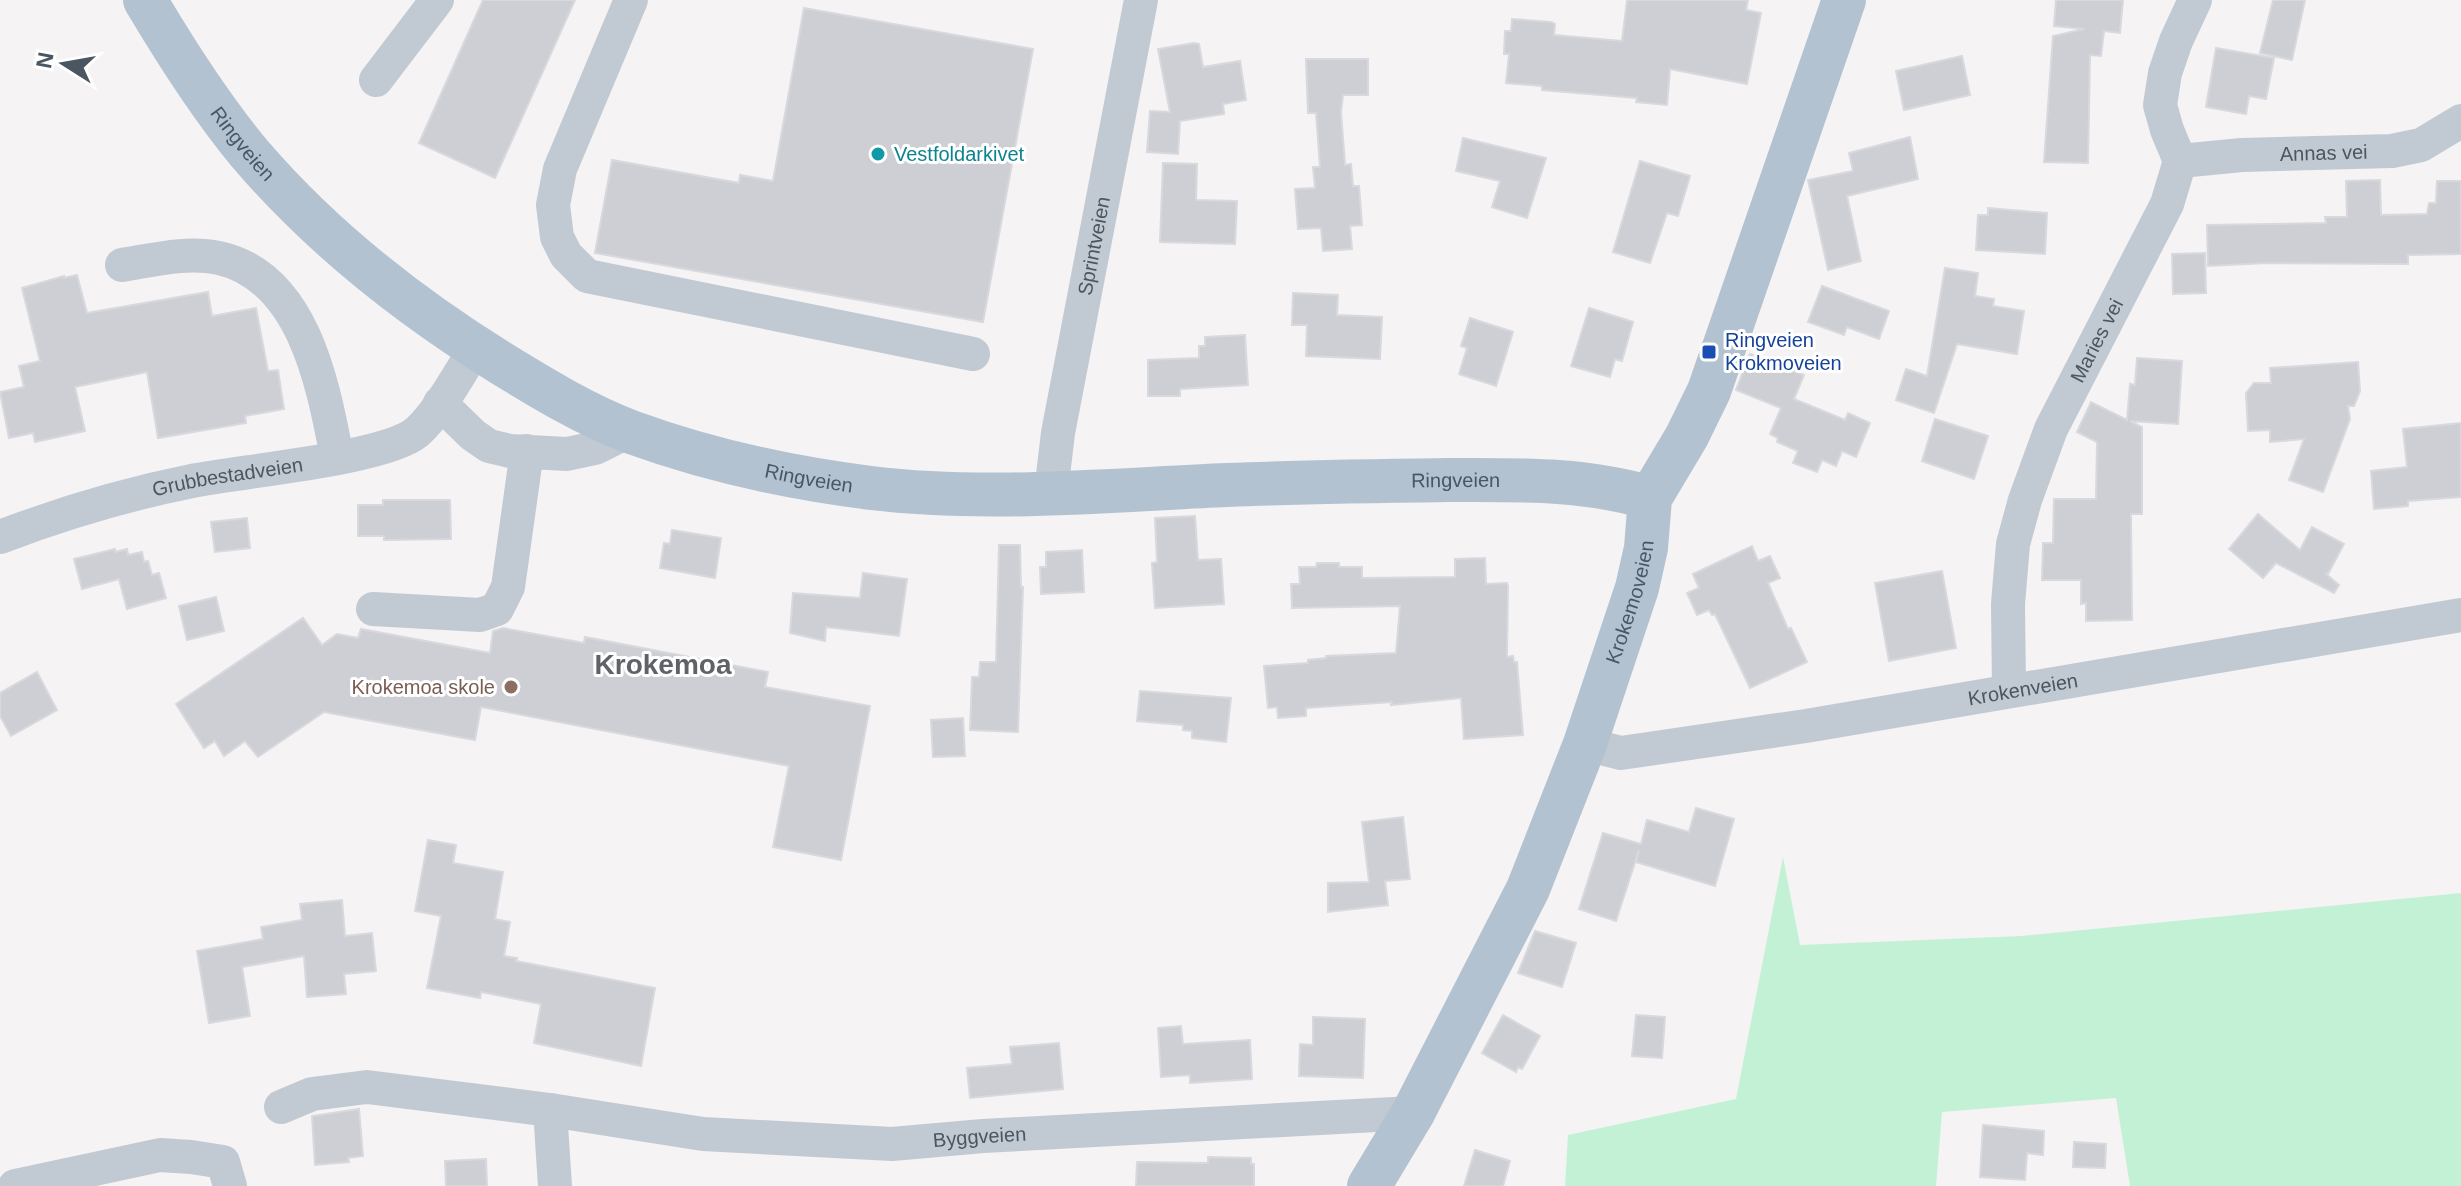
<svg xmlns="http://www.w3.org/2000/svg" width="2461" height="1186" viewBox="0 0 2461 1186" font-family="Helvetica,sans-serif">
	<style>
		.green { fill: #c3f1d5 }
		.building { fill: #cdcfd5; stroke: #d7d9de; stroke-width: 2 }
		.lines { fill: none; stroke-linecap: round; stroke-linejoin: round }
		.minor { stroke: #c1cad2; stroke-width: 34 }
		.major { stroke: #b3c2d1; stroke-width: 44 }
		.culture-dot { fill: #0f9aa8; stroke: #fff; stroke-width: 3 }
		.transit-dot { fill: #1a4fb4; stroke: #fff; stroke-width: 3 }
		.education-dot { fill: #8d6e63; stroke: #fff; stroke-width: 3 }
		.labels { text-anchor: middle; stroke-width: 6; stroke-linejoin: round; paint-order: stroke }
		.street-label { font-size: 20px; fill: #4a5661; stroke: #fff }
		.culture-label { font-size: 20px; fill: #0d838f; stroke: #fff; text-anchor: start }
		.transit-label { font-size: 20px; fill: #164399; stroke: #fff; text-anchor: start }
		.education-label { font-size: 20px; fill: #785e54; stroke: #fff; text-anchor: end }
		.district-label { font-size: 28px; font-weight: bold; fill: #5f6368; stroke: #fff }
	</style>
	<rect width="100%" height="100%" fill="#f5f3f3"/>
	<path class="green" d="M1783 857 1800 945 2022 936 2461 893V1186H2130L2116 1098 1942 1112 1936 1186H1565L1568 1135 1736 1099Z"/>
	<g class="building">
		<path d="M483 0H575L495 178 419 143Z"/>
		<path d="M1627 0H1748L1746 10 1761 13 1747 84 1670 69 1667 105 1636 102 1637 98 1542 90V86L1506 83 1509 54H1504L1505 31H1511L1512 19 1551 22 1555 24 1554 35 1622 41Z"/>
		<path d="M2056 0H2123L2120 33 2104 31 2101 56 2090 55 2088 163 2044 162 2053 36 2084 29 2054 26Z"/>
		<path d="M2273 0H2305L2292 60 2260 53Z"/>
		<path d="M804 8 1033 49 983 322 595 253 612 160 739 183 740 175 773 181Z"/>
		<path d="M1194 43 1199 44 1203 67 1240 61 1246 100 1223 104 1224 114 1180 121 1178 154 1147 152 1150 111 1170 112 1158 49Z"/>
		<path d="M2216 48 2274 58 2266 99 2249 96 2246 114 2206 107Z"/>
		<path d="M1962 56 1970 95 1904 110 1896 71Z"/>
		<path d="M1306 59H1368V95H1343L1341 112 1345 165 1351 164 1353 186H1359L1362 225 1350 226 1352 249 1323 251 1321 228 1298 229 1295 189 1315 188 1313 167H1320L1316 113H1308Z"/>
		<path d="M1910 137 1918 179 1847 196 1861 261 1828 270 1808 180 1853 171 1849 153Z"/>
		<path d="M1463 138 1546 158 1527 218 1492 207 1500 181 1456 171Z"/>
		<path d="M1640 161 1690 176 1678 216 1667 213 1650 263 1613 252Z"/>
		<path d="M1163 163 1197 164 1196 200 1237 201 1235 244 1160 242Z"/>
		<path d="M2380 180 2381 215 2427 214 2429 203H2436L2437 181H2461V254L2408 255V264L2267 263 2208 266 2207 225 2326 223 2325 217H2347L2346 181Z"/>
		<path d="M1988 208 2047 213 2045 254 1976 250 1978 215H1988Z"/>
		<path d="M2205 253 2206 293 2173 294 2172 254Z"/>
		<path d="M1945 268 1978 273 1975 296 1994 299 1993 306 2024 311 2017 354 1957 344 1934 413 1896 400 1906 369 1927 376Z"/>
		<path d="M77 275 87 313 208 292 212 316 256 308 268 371 278 370 284 409 245 416 246 423 158 438 147 372 75 387 85 431 35 442 33 433 9 438 0 392 24 387 19 366 40 361 22 288 64 276V278Z"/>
		<path d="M1822 286 1889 311 1879 339 1847 327 1844 335 1808 322Z"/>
		<path d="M1293 293 1338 295 1337 315 1382 317 1380 359 1306 356 1307 325H1292Z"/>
		<path d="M1589 308 1633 322 1622 361 1615 359 1610 377 1571 366Z"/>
		<path d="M1470 318 1513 332 1496 386 1459 374 1467 348 1461 346Z"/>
		<path d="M1245 335 1248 385 1180 389V396H1148V360L1199 358V346H1205V337Z"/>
		<path d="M1750 354 1804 375 1794 399 1845 420 1848 413 1870 423 1856 457 1842 451 1836 466 1822 460 1817 472 1793 463 1798 451 1777 442 1778 438 1770 434 1781 408 1736 390Z"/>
		<path d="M2137 358 2182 361 2178 424 2130 421 2142 427V514H2131L2132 620 2086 621V603L2081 604V580H2042L2043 543H2053L2054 499H2096L2097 442 2077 432 2091 402 2127 420 2130 384 2135 385Z"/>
		<path d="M2358 362 2360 391 2354 406H2348L2350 419 2323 492 2289 480 2304 439 2270 442V430L2248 431 2246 393 2254 383H2271L2270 368Z"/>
		<path d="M1935 419 1988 436 1974 479 1922 461Z"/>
		<path d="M2461 423V497L2408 501V506L2374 509 2371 471 2407 467 2403 429Z"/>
		<path d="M383 500H450L451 539 384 540V536H358V505H383Z"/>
		<path d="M2258 514 2300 550 2312 527 2344 544 2328 574 2325 573 2339 585 2334 593 2276 563 2263 578 2229 549Z"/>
		<path d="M1195 516 1198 560 1221 559 1224 604 1155 608 1152 563 1157 562 1155 518Z"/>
		<path d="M247 518 250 548 215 552 211 522Z"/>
		<path d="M672 530 721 538 715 578 660 568 664 543 670 544Z"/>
		<path d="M999 545H1020L1021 587H1023L1018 732 970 730 972 677H979L980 662H996Z"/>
		<path d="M1752 546 1758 561 1770 556 1780 578 1768 583 1788 629 1791 628 1807 662 1750 688 1715 614 1712 615 1709 610 1697 615 1687 593 1699 588 1693 574Z"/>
		<path d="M115 549V552L127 549 128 555 142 552 144 562 148 561 152 575 159 573 166 598 127 609 119 579 82 589 74 559Z"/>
		<path d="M1082 550 1084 592 1041 594 1040 567H1046V552Z"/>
		<path d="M1485 558 1486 584 1507 583 1508 586 1507 657 1513 656 1514 662H1517L1523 735 1464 739 1461 698 1391 705 1392 702 1306 708V716L1278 718 1277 707 1268 708 1264 666 1308 663V660L1326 658V656L1396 653 1400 606 1292 608 1291 584H1300L1299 567H1316L1317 563H1339V567H1362V578L1455 577V559Z"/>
		<path d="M1942 571 1956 648 1889 661 1875 583Z"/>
		<path d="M863 573 907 579 899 636 826 627 825 641 790 633 793 593 860 598Z"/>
		<path d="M216 597 224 631 187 640 179 606Z"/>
		<path d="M303 618 322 645 337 634 358 638 361 629 490 653 493 631 503 628 584 643 585 637 768 672 765 687 870 706 841 860 773 847 789 766 481 707 475 740 324 712 258 757 245 741 224 756 215 741 204 748 176 704Z"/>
		<path d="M37 672 57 710 11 736 0 716V693Z"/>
		<path d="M1140 691 1231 698 1226 742 1192 738V731L1183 730V725L1137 721Z"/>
		<path d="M963 718 965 756 933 757 931 720Z"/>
		<path d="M1696 808 1734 819 1715 886 1636 862 1639 850 1616 921 1579 909 1603 833 1641 844 1647 820 1689 832Z"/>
		<path d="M1403 817 1410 879 1385 881 1388 905 1328 912V883L1369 882 1362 822Z"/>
		<path d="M428 840 456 845 453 863 503 872 495 919 510 922 504 956 517 958 516 961 655 988 641 1066 534 1043 541 1004 481 992 480 998 427 988 441 916 415 911Z"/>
		<path d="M342 900 345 936 372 933 376 971 344 974 346 994 307 997 304 956 242 967 250 1016 209 1023 197 951 263 939 261 927 302 920 300 904Z"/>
		<path d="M1535 931 1576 943 1562 987 1518 973Z"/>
		<path d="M1503 1015 1540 1036 1522 1069 1518 1067 1516 1072 1482 1053Z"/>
		<path d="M1636 1015 1665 1017 1662 1058 1632 1056Z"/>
		<path d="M1313 1017 1365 1019 1363 1078 1299 1076 1300 1044 1313 1045Z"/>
		<path d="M1181 1026 1183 1044 1250 1040 1252 1079 1190 1083V1075L1161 1077 1158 1028Z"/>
		<path d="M1059 1043 1063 1089 970 1098 967 1068 1012 1064 1010 1047Z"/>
		<path d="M359 1109 363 1156 348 1158 349 1162 315 1165 312 1116Z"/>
		<path d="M1983 1125 2044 1131 2043 1155 2027 1153 2025 1180 1980 1177Z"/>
		<path d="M2074 1142 2106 1144 2105 1168 2073 1167Z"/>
		<path d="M1475 1150 1510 1161 1503 1186H1464Z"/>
		<path d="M1208 1157 1251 1158V1164H1254V1186H1136L1137 1162 1208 1163Z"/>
		<path d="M486 1159 487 1186H446L445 1161Z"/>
	</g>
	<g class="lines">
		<g class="minor">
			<path d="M631 0 560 169 553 205 557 237 566 255 587 276 973 354"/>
			<path d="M376 80 437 0"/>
			<path id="s1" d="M2180 161 2242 155 2392 151 2421 145 2461 121"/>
			<path d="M122 265C153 260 188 251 219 258 304 277 323 385 337 457"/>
			<path d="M440 403 473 435 489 446 510 451 567 454 595 448 629 431"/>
			<path id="s2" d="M1051 492 1058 433 1141 0"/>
			<path id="s3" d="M0 537C63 513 127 494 192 481 240 471 385 459 417 432 438 414 460 372 476 348"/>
			<path d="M373 609 480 615 497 609 508 587 527 451"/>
			<path id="s4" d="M2009 691 2008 604 2013 544 2025 500 2051 429 2167 204 2180 161 2167 130 2160 105 2165 73 2176 41 2195 0"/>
			<path id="s5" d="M1585 744 1621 753 1806 726 2461 615"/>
			<path d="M281 1107 312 1094 367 1087 550 1110 555 1186"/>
			<path id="s6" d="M550 1110 703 1134 892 1144 983 1136 1413 1113"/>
			<path d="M15 1186 160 1155 191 1157 223 1162 230 1186"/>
		</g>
		<g class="major">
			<path id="s7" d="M145 0C177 54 210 106 250 154 322 238 410 307 504 365 545 390 586 415 631 432 708 460 790 478 871 488 988 502 1110 490 1227 485 1301 482 1374 481 1448 480 1516 480 1584 478 1650 498"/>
			<path id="s8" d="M1369 1186 1413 1113 1528 889 1585 744 1637 588 1646 548 1650 498 1687 436 1709 391 1844 0"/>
		</g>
	</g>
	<circle class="culture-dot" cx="878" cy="154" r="8"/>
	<rect class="transit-dot" x="1701" y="344" width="16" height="16" rx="4"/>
	<circle class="education-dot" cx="511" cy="687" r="8"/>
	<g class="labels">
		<g class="street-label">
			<text dy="7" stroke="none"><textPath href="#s7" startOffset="174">Ringveien</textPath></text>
			<text dy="7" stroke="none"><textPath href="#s1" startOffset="144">Annas vei</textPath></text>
			<text dy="7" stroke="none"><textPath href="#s2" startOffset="250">Sprintveien</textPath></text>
			<text dy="7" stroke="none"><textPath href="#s4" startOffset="368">Maries vei</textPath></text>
			<text dy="7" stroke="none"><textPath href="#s3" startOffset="236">Grubbestadveien</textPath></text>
			<text dy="7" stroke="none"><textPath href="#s7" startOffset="846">Ringveien</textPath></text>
			<text dy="7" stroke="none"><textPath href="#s7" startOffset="1494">Ringveien</textPath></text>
			<text dy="7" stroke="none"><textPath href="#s8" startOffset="642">Krokemoveien</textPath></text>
			<text dy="7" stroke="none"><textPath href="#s5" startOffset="444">Krokenveien</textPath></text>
			<text dy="7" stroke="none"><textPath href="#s6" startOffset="432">Byggveien</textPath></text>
		</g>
		<g class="culture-label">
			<text x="894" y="161">Vestfoldarkivet</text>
		</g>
		<g class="transit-label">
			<text x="1725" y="347">Ringveien<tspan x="1725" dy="23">Krokmoveien</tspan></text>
		</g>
		<g class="education-label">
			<text x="495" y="694">Krokemoa skole</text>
		</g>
		<g class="district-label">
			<text x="663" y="674">Krokemoa</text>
		</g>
	</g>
	<g transform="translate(64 64) rotate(281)" stroke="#ffffff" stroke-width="6" paint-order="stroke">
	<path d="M0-6L14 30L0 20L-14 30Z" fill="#4a5661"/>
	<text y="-12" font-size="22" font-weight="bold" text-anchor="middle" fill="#4a5661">N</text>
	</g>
</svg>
